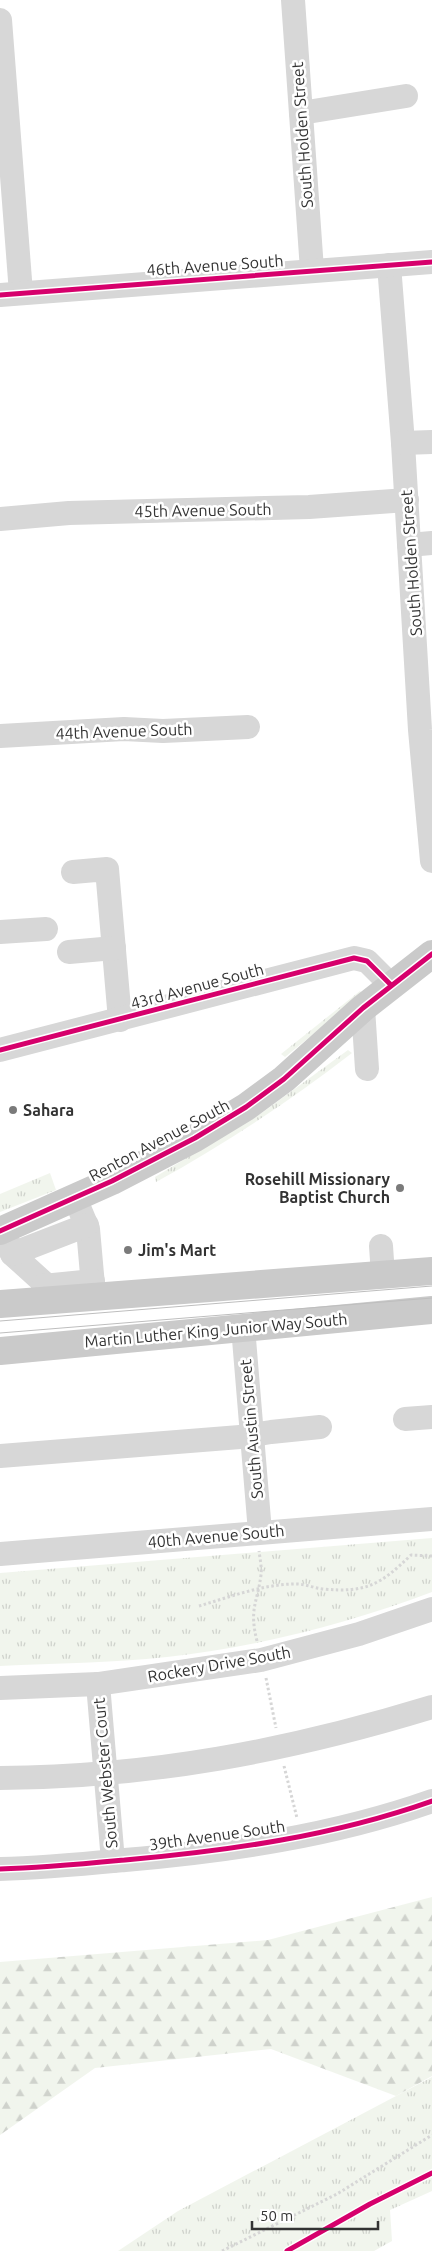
<svg xmlns="http://www.w3.org/2000/svg" width="432" height="2251" viewBox="0 0 432 2251" font-family="Ubuntu,sans-serif">
	<style>
		.grass { fill: url(#grass-tufts) }
		.forest { fill: url(#forest-firs) }
		.lines { fill: none; stroke-linecap: round; stroke-linejoin: round }
		.path { stroke: #d6d6d6; stroke-width: 3; stroke-dasharray: 2.5 2.5; stroke-linecap: butt }
		.minor { stroke: #d7d7d7; stroke-width: 24 }
		.major { stroke: #cacaca; stroke-width: 28 }
		.tram { stroke: #bebebe; stroke-width: 1 }
		.cycleway-casing { stroke: #fff; stroke-width: 8 }
		.cycleway { stroke: #d6006c; stroke-width: 5 }
		.poi-dot { fill: #7a7a7a; stroke: #fff; stroke-width: 2 }
		.labels { text-anchor: middle; stroke-width: 5; stroke-linejoin: round; paint-order: stroke }
		.street-label { font-size: 16px; fill: #333; stroke: #fff }
		.poi-label { font-size: 16px; font-weight: bold; fill: #333; stroke: #fff; text-anchor: start }
	</style>
	<defs>
		<pattern id="grass-tufts" width="24" height="20" patternUnits="userSpaceOnUse" patternTransform="scale(1.25)"><rect width="24" height="20" fill="#f1f5ed"/><path d="M3 7l-1-3M5 7V3M7 7l1-3M15 17l-1-3M17 17v-4M19 17l1-3" fill="none" stroke="#cfd2cc"/></pattern>
		<pattern id="forest-firs" width="22" height="20" patternUnits="userSpaceOnUse" patternTransform="scale(1.25)"><rect width="22" height="20" fill="#f1f5ed"/><path d="M5 1l3.5 6h-7zM16 11l3.5 6h-7z" fill="#cfd2cc"/></pattern>
	</defs>
	<rect width="100%" height="100%" fill="#fff"/>
	<g class="grass">
		<path d="M360 991 363 994 285 1057 281 1054Z"/>
		<path d="M348 1050 352 1053C290 1101 225 1144 156 1182L155 1177 263 1112Z"/>
		<path d="M50 1173 56 1190 0 1212V1194Z"/>
		<path d="M432 1538V1592C347 1624 257 1647 167 1657 112 1663 55 1663 0 1666V1573Z"/>
		<path d="M432 2077V2191L390 2210 392 2241 374 2251H118L178 2211Z"/>
	</g>
	<path class="forest" d="M432 1897V2076L396 2096 271 2049 95 2068 0 2135V1962L268 1940Z"/>
	<g class="lines">
		<g class="path">
			<path d="M199 1606C230 1597 263 1584 296 1584 305 1584 314 1588 323 1589 366 1593 380 1585 411 1555L432 1556"/>
			<path d="M257 1641C249 1609 257 1604 261 1575 262 1568 260 1559 259 1551"/>
			<path d="M266 1678 276 1728"/>
			<path d="M284 1766 297 1818"/>
			<path d="M222 2251 337 2194 432 2135"/>
		</g>
		<g class="minor">
			<path d="M293 0 312 270"/>
			<path d="M0 20 21 293"/>
			<path d="M301 113 406 96"/>
			<path d="M389 265 403 443 420 730 432 861"/>
			<path d="M0 295 432 262"/>
			<path d="M403 443 432 442"/>
			<path d="M0 519 69 513 309 507 407 500"/>
			<path d="M409 545 432 543"/>
			<path d="M0 736 124 729 163 731 248 727"/>
			<path d="M73 872 107 869 120 1020"/>
			<path d="M0 932 46 929"/>
			<path d="M69 952 114 948"/>
			<path d="M363 1008 367 1069"/>
			<path d="M0 1050 354 958 367 961 391 985"/>
			<path d="M75 1198 88 1229 94 1297"/>
			<path d="M4 1230 12 1254 43 1282 45 1301"/>
			<path d="M381 1246 383 1275"/>
			<path d="M12 1254 87 1225"/>
			<path d="M43 1286 93 1281"/>
			<path d="M243 1327 260 1532"/>
			<path d="M405 1419 432 1417"/>
			<path d="M0 1456 240 1437 271 1432 320 1427"/>
			<path d="M0 1554 432 1519"/>
			<path d="M98 1684 113 1861"/>
			<path d="M0 1688 98 1684 261 1660 359 1634 432 1609"/>
			<path d="M0 1778C151 1777 288 1751 432 1707"/>
			<path d="M0 1869C42 1868 83 1864 125 1860 228 1851 333 1836 432 1801"/>
		</g>
		<g class="major">
			<path d="M0 1231 112 1181 195 1138 246 1107 284 1079 363 1008 432 954"/>
			<path d="M0 1304 432 1271"/>
			<path d="M0 1351 432 1310"/>
		</g>
		<g class="tram">
			<path d="M0 1321 432 1286"/>
			<path d="M0 1333 432 1298"/>
		</g>
		<g class="cycleway-casing">
			<g id="cycleway">
				<path d="M0 295 432 262"/>
				<path d="M0 1050 354 958 367 961 391 985"/>
				<path d="M0 1231 112 1181 195 1138 246 1107 284 1079 363 1008 432 954"/>
				<path d="M0 1869C42 1868 83 1864 125 1860 228 1851 333 1836 432 1801"/>
				<path d="M287 2251 370 2204 432 2173"/>
			</g>
		</g>
		<use href="#cycleway" class="cycleway"/>
	</g>
	<g class="poi-dot">
		<circle cx="13" cy="1110" r="5"/>
		<circle cx="400" cy="1188" r="5"/>
		<circle cx="128" cy="1250" r="5"/>
	</g>
	<g class="labels">
		<g class="street-label">
			<text transform="translate(302 135) rotate(-94)" y="6">South Holden Street</text>
			<text transform="translate(215 265) rotate(-4)" y="6">46th Avenue South</text>
			<text transform="translate(203 510) rotate(-1)" y="6">45th Avenue South</text>
			<text transform="translate(411 563) rotate(-94)" y="6">South Holden Street</text>
			<text transform="translate(124 731) rotate(-2)" y="6">44th Avenue South</text>
			<text transform="translate(197 986) rotate(-15)" y="6">43rd Avenue South</text>
			<text transform="translate(159 1140) rotate(-28)" y="6">Renton Avenue South</text>
			<text transform="translate(216 1330) rotate(-5)" y="6">Martin Luther King Junior Way South</text>
			<text transform="translate(251 1429) rotate(-95)" y="6">South Austin Street</text>
			<text transform="translate(216 1536) rotate(-5)" y="6">40th Avenue South</text>
			<text transform="translate(219 1664) rotate(-10)" y="6">Rockery Drive South</text>
			<text transform="translate(105 1773) rotate(-95)" y="6">South Webster Court</text>
			<text transform="translate(217 1835) rotate(-8)" y="6">39th Avenue South</text>
		</g>
		<g class="poi-label">
			<text x="23" y="1116">Sahara</text>
			<text x="390" y="1185" text-anchor="end">Rosehill Missionary<tspan x="390" dy="18">Baptist Church</tspan></text>
			<text x="138" y="1256">Jim's Mart</text>
		</g>
	</g>
	<path d="M252 2221v8h126v-8" fill="none" stroke="#333333" stroke-width="2.5"/>
	<text x="260" y="2221" font-size="15" fill="#333333" stroke="#ffffff" stroke-width="4" paint-order="stroke">50 m</text>
</svg>
